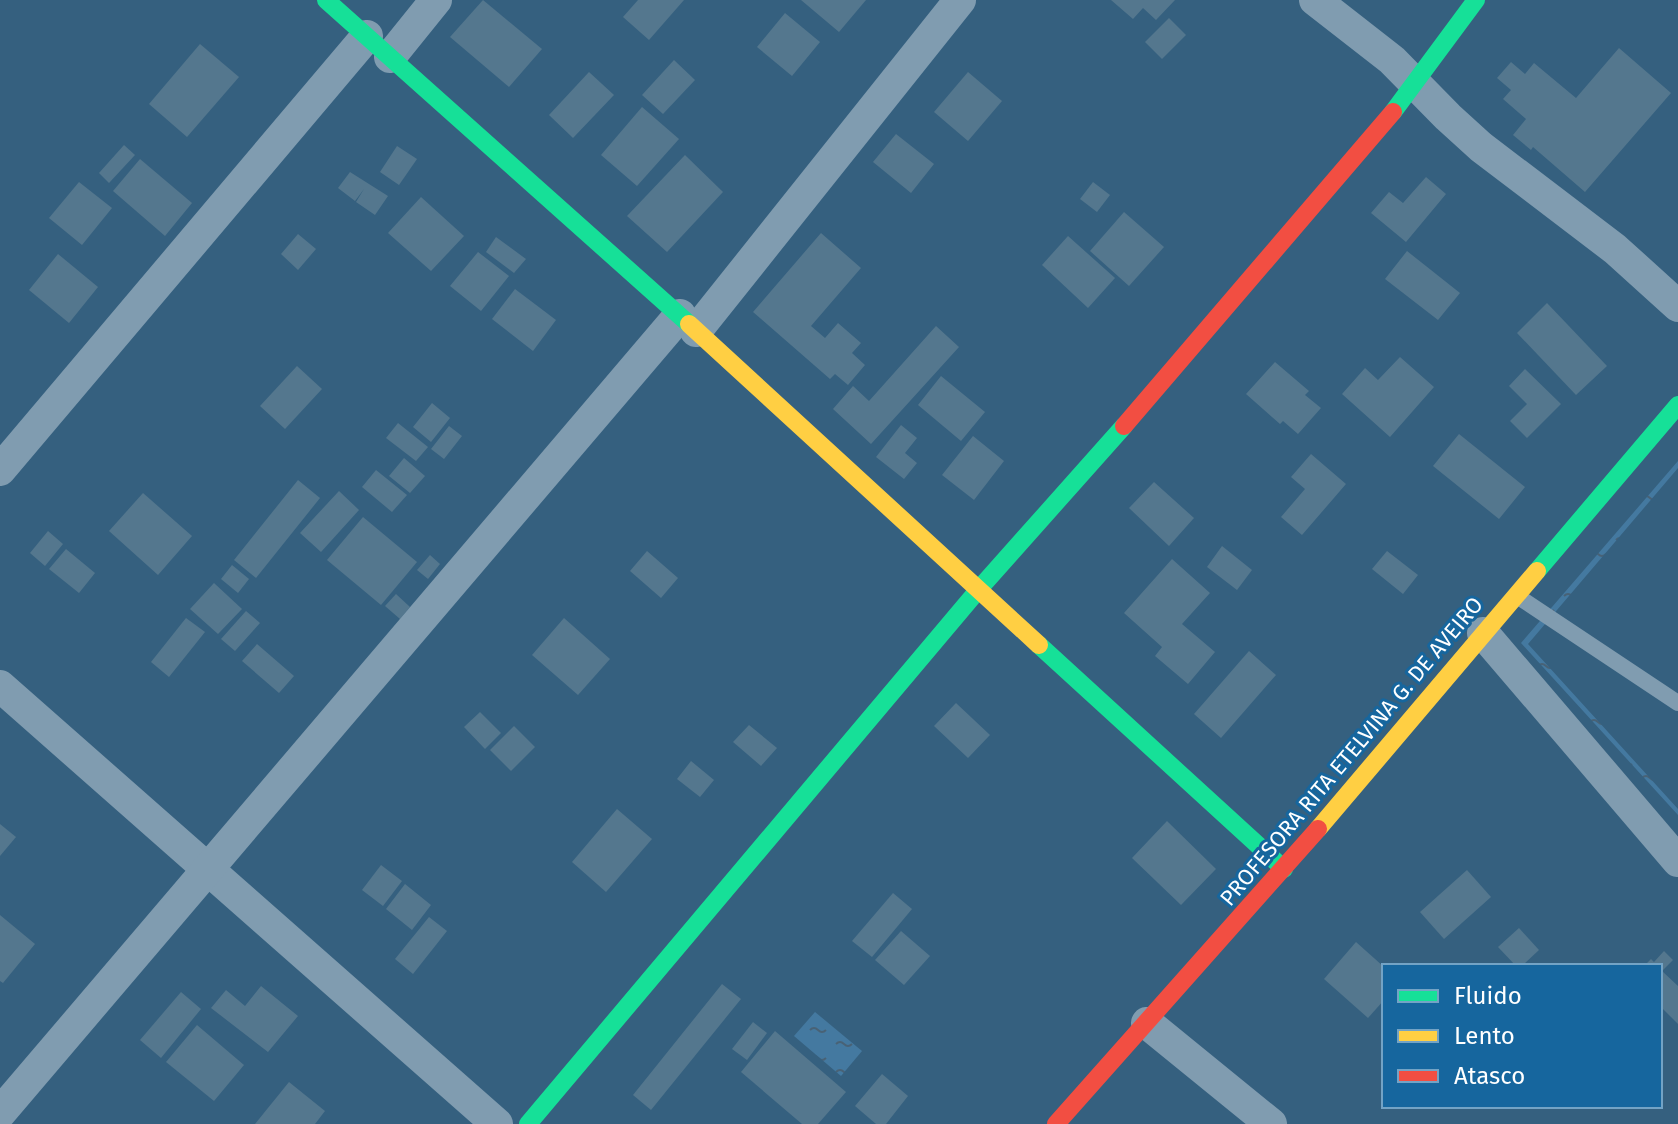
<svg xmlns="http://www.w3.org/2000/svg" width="1678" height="1124" viewBox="0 0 1678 1124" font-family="'Fira Sans',sans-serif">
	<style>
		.water { fill: url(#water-ripples) }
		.building { fill: #54778e }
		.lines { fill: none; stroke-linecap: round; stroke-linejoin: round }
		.lane { stroke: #809cb0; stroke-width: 16 }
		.street { stroke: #809cb0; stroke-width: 32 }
		.fast { stroke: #16e098; stroke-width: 18 }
		.slow { stroke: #ffcf43; stroke-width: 18 }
		.jam { stroke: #f24e42; stroke-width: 18 }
		.labels { text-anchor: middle; stroke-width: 6; stroke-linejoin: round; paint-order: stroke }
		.street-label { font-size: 22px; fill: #fff; stroke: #16669e }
	</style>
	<defs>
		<pattern id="water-ripples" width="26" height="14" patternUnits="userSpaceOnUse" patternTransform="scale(2)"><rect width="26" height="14" fill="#4479a0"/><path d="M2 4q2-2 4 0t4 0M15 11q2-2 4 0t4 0" fill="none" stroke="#486276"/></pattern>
	</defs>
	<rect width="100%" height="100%" fill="#35607f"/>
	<g class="water">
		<path d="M1678 461V468L1528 644 1678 809V815L1521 643Z"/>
		<path d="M815 1012 862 1051 841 1076 794 1036Z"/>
	</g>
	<g class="building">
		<path d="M483 0 542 49 509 87 450 37Z"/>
		<path d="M638 0H684L649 40 623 17Z"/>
		<path d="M801 0H866L839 32Z"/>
		<path d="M1111 0H1175L1156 20 1143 8 1133 19Z"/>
		<path d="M785 13 820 42 792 76 757 47Z"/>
		<path d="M1169 18 1186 35 1162 59 1145 42Z"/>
		<path d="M200 44 239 77 187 137 149 104Z"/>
		<path d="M1619 48 1671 93 1585 192 1533 147 1531 150 1513 135 1526 119 1503 99 1511 90 1497 78 1511 62 1525 74 1534 63 1576 98Z"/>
		<path d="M674 60 695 80 663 114 642 95Z"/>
		<path d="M589 72 614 95 573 138 549 115Z"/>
		<path d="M968 72 1002 101 968 141 934 112Z"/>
		<path d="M642 107 679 139 637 186 601 155Z"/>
		<path d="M896 134 934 164 911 193 873 162Z"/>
		<path d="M124 145 135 155 109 183 99 173Z"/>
		<path d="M397 146 417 159 399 185 380 172Z"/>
		<path d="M685 155 723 192 667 252 627 216Z"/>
		<path d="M140 159 192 203 165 236 113 191Z"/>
		<path d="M350 172 388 196 375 215 356 202 364 189 355 201 338 188Z"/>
		<path d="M1426 177 1446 194 1406 242 1371 213 1389 192 1403 203Z"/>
		<path d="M79 182 112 208 82 245 49 218Z"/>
		<path d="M1093 182 1110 195 1097 212 1080 199Z"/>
		<path d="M421 197 464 236 431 271 388 233Z"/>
		<path d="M1124 212 1164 247 1129 286 1090 251Z"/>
		<path d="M821 233 861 268 811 326 825 338 838 323 861 343 852 353 865 365 848 385 835 374 830 379 753 312Z"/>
		<path d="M298 234 316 249 298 270 281 254Z"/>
		<path d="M1068 236 1115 278 1088 308 1042 265Z"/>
		<path d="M496 237 526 259 514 273 486 252Z"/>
		<path d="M1407 251 1460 293 1438 320 1385 279Z"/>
		<path d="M478 252 509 276 481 311 450 286Z"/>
		<path d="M58 254 98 287 69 323 29 290Z"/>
		<path d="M515 289 556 320 533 351 492 319Z"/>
		<path d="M1547 303 1607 366 1576 395 1517 333Z"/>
		<path d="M936 326 959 347 871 444 833 409 853 386 869 401Z"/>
		<path d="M1400 357 1434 387 1390 437 1342 394 1365 368 1378 380Z"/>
		<path d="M1275 362 1309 391 1305 395 1321 408 1298 434 1283 421 1280 424 1246 394Z"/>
		<path d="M297 366 322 389 285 429 260 406Z"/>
		<path d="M1525 369 1561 404 1527 438 1510 421 1527 404 1509 386Z"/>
		<path d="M941 376 985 412 961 441 918 405Z"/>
		<path d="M432 403 450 418 431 442 413 427Z"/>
		<path d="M398 423 428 447 416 461 386 438Z"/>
		<path d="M901 425 917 438 905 453 917 463 904 479 876 457Z"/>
		<path d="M449 426 462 436 444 459 431 449Z"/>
		<path d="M1459 434 1525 487 1499 519 1433 466Z"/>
		<path d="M973 436 1004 461 974 500 942 475Z"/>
		<path d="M1311 454 1346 484 1302 535 1281 517 1305 489 1291 477Z"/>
		<path d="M404 458 425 476 410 493 389 476Z"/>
		<path d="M376 470 407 495 392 512 362 487Z"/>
		<path d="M298 480 320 498 256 578 234 560Z"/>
		<path d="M1154 482 1194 518 1169 546 1129 508Z"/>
		<path d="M339 491 359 510 321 552 300 533Z"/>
		<path d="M143 493 192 536 158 575 109 531Z"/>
		<path d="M363 517 417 562 381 605 327 560Z"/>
		<path d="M48 531 63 544 45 566 30 553Z"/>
		<path d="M1222 546 1252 570 1237 590 1207 567Z"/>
		<path d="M66 549 95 573 79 593 49 569Z"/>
		<path d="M647 551 678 578 661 598 630 571Z"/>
		<path d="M1387 551 1418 575 1403 594 1372 569Z"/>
		<path d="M430 555 440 564 428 579 417 570Z"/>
		<path d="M1172 559 1210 593 1182 624 1215 652 1188 684 1155 656 1162 647 1124 613Z"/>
		<path d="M232 565 249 579 238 593 221 579Z"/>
		<path d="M214 583 242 609 218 634 190 609Z"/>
		<path d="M396 594 410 607 400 619 385 606Z"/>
		<path d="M246 611 260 623 235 651 221 639Z"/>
		<path d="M186 618 205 632 169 677 151 662Z"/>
		<path d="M564 618 610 659 578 695 532 655Z"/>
		<path d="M257 644 294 676 279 693 242 661Z"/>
		<path d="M1249 651 1276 675 1221 738 1194 714Z"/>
		<path d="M956 703 990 735 968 758 934 726Z"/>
		<path d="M480 712 501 733 485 749 464 727Z"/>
		<path d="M749 725 777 748 761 766 733 742Z"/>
		<path d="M514 726 535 747 511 771 490 750Z"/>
		<path d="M691 761 714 780 700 797 677 779Z"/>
		<path d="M617 809 652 839 606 892 572 862Z"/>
		<path d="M1167 821 1216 869 1181 905 1132 858Z"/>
		<path d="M0 824 16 837 0 856Z"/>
		<path d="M381 865 402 881 383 906 362 890Z"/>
		<path d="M1467 870 1491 897 1444 939 1420 912Z"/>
		<path d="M405 884 431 905 412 930 386 909Z"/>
		<path d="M893 893 912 909 872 957 852 941Z"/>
		<path d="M0 915 35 944 3 983 0 981Z"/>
		<path d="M429 917 447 931 413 974 395 959Z"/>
		<path d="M1519 928 1539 950 1522 966H1516L1498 947Z"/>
		<path d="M901 931 930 956 904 985 875 960Z"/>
		<path d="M1356 942 1384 967V1000L1368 1018 1324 979Z"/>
		<path d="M1664 951 1673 960 1662 971 1678 986V1024L1660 1006V966H1644L1651 959 1654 962Z"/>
		<path d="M722 984 741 999 651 1110 633 1095Z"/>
		<path d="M261 986 298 1016 268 1052 211 1008 226 990 245 1006Z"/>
		<path d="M181 992 201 1009 161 1058 140 1040Z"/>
		<path d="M753 1022 767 1033 747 1060 732 1049Z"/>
		<path d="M197 1025 244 1065 214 1101 166 1062Z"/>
		<path d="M775 1031 846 1092 818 1124H802L741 1072Z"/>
		<path d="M882 1074 908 1096 886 1124H876L855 1106Z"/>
		<path d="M289 1082 325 1111 315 1124H255Z"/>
	</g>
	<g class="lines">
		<path class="lane" d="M1517 596 1678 703"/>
		<g class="street">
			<path d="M1315 0 1392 60 1448 117 1481 147 1615 249 1678 306"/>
			<path d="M390 57 436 0"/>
			<path d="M696 331 960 0"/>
			<path d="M0 470 367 36"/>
			<path d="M1483 633 1678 861"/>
			<path d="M0 686 497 1124"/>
			<path d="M1147 1023 1271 1124"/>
			<path d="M0 1113 680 315"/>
		</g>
		<g class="fast">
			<path d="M326 0 689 324"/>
			<path d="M1393 112 1476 0"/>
			<path d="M1537 571 1678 405"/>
			<path d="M1039 645 1284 869"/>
			<path d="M528 1124 979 589 1124 426"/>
		</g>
		<g class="slow">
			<path d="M689 324 1039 645"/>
			<path d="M1318 829 1537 571"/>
		</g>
		<g class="jam">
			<path d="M1124 426 1393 112"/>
			<path d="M1056 1124 1318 829"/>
		</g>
	</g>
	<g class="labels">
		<g class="street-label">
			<text transform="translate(1351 751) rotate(-50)" y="8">PROFESORA RITA ETELVINA G. DE AVEIRO</text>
		</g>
	</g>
	<rect x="1382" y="964" width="280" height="144" fill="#16669e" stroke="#73a3c5" stroke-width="2"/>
	<rect x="1398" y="990" width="40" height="12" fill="#16e098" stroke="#73a3c5" stroke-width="2"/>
	<text x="1454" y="1004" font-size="24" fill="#ffffff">Fluido</text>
	<rect x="1398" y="1030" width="40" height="12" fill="#ffcf43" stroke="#73a3c5" stroke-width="2"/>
	<text x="1454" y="1044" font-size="24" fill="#ffffff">Lento</text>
	<rect x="1398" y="1070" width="40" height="12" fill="#f24e42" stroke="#73a3c5" stroke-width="2"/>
	<text x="1454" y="1084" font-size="24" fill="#ffffff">Atasco</text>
</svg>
